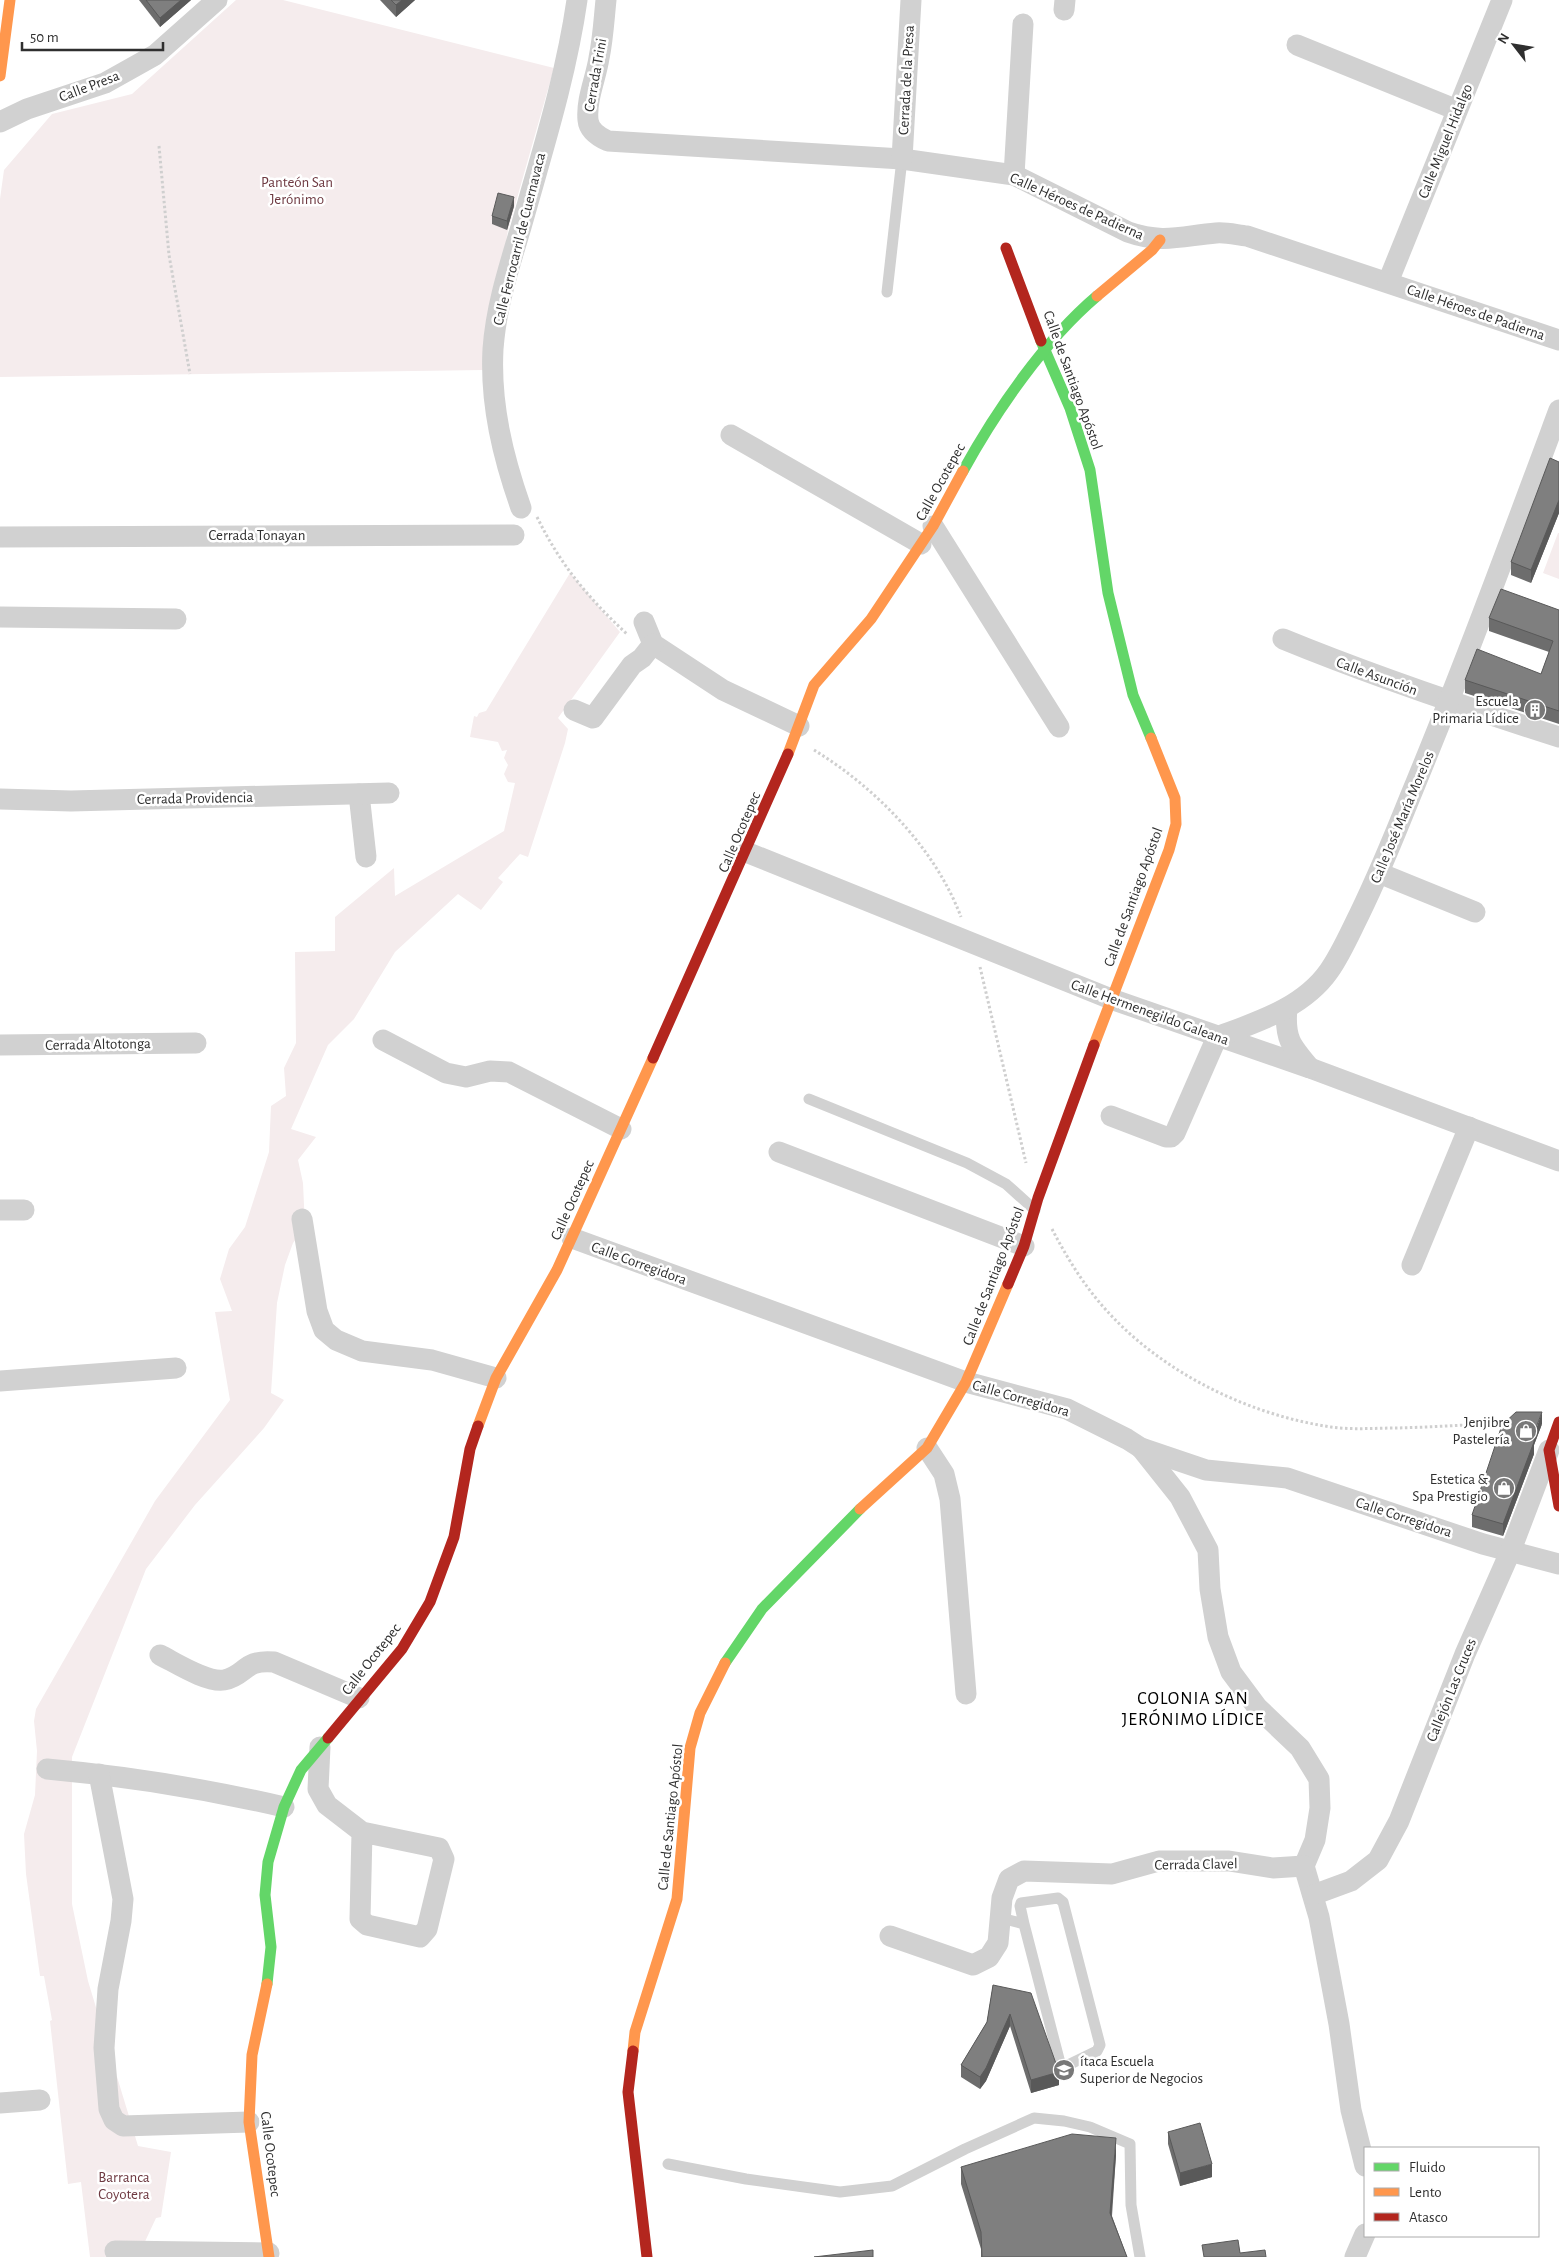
<svg xmlns="http://www.w3.org/2000/svg" width="1559" height="2257" viewBox="0 0 1559 2257" font-family="'Alegreya Sans',sans-serif">
	<style>
		.green { fill: #f5eced }
		.lines { fill: none; stroke-linecap: round; stroke-linejoin: round }
		.path { stroke: #cfcfcf; stroke-width: 3; stroke-dasharray: 2.5 2.5; stroke-linecap: butt }
		.lane { stroke: #d1d1d1; stroke-width: 11 }
		.street { stroke: #d1d1d1; stroke-width: 21 }
		.fast { stroke: #63d668; stroke-width: 11 }
		.slow { stroke: #ff974d; stroke-width: 11 }
		.jam { stroke: #b3261e; stroke-width: 11 }
		.wall { fill: #6d6d6d }
		.shaded-wall { fill: #595959 }
		.building { fill: #7f7f7f; stroke: #595959 }
		.labels { text-anchor: middle; stroke-width: 5; stroke-linejoin: round; paint-order: stroke }
		.street-label { font-size: 15px; fill: #2f2f2f; stroke: #fff }
		.park-label { font-size: 15px; fill: #6e3941; stroke: #fff }
		.poi-label { font-size: 15px; fill: #2f2f2f; stroke: #fff; text-anchor: end }
		.quarter-label { font-size: 18px; letter-spacing: 1px; fill: #000; stroke: #fff }
	</style>
	<rect width="100%" height="100%" fill="#fff"/>
	<g class="green">
		<path d="M236 0H283L554 68 508 230 484 370 0 377V199L4 170 52 114 132 94Z"/>
		<path d="M1558 533H1559V579L1543 573Z"/>
		<path d="M570 573 620 632 558 718 568 729 565 743 528 857 520 854 498 878 503 882 481 910 458 894 395 952 354 1019 328 1045 291 1129 316 1137 298 1160 303 1183 305 1227 293 1243 285 1265 277 1303 271 1393 284 1400 264 1428 195 1505 146 1569 72 1757V1904L88 1981 138 2146 171 2152 161 2217 156 2218 142 2248 147 2257H90L81 2182 68 2184 50 2021 52 2020 44 1976H40L26 1874 24 1834 35 1795 37 1751 34 1721 36 1709 155 1501 230 1400 215 1312 232 1311 220 1279 229 1249 245 1227 269 1152 271 1106 286 1096 284 1068 296 1043 295 952 335 951V917L394 868 395 896 504 831 515 783 508 782 504 774 508 765 504 758 507 750 502 751 498 742 470 737 474 716 477 717 479 713 486 711Z"/>
	</g>
	<g class="lines">
		<g class="path">
			<path d="M159 146 169 255 190 374"/>
			<path d="M537 517C560 564 588 598 627 634"/>
			<path d="M814 750C876 788 935 848 961 917"/>
			<path d="M980 967 1026 1163"/>
			<path d="M1052 1229C1067 1258 1085 1287 1107 1311 1163 1373 1249 1415 1331 1427 1352 1430 1374 1428 1396 1428 1433 1427 1471 1425 1509 1422"/>
		</g>
		<g class="lane">
			<path d="M887 292 902 159"/>
			<path d="M809 1099 967 1163 1006 1184 1035 1210"/>
			<path d="M1001 1918 1024 1924 1060 2063 1066 2066 1097 2051 1100 2045 1063 1902 1058 1898 1021 1903 1020 1906 1024 1924"/>
			<path d="M668 2164 746 2179 840 2192 892 2186 965 2149 1034 2118 1064 2121 1090 2127 1130 2144 1131 2205 1140 2257"/>
		</g>
		<g class="street">
			<path d="M606 0C604 19 603 39 599 58 596 78 586 99 588 120 589 131 599 137 608 141L902 159 1014 175 1128 232C1162 244 1182 236 1216 233 1226 232 1237 235 1247 236L1559 340"/>
			<path d="M1064 10 1065 0"/>
			<path d="M1297 45 1457 110"/>
			<path d="M0 122 27 109 105 83 155 55 217 0"/>
			<path d="M902 159 911 0"/>
			<path d="M1014 175 1023 24"/>
			<path d="M1388 282 1502 0"/>
			<path d="M731 435 921 544"/>
			<path d="M521 508C503 457 490 404 493 349 496 307 509 267 521 227 542 152 566 77 577 0"/>
			<path d="M933 526 1059 727"/>
			<path d="M0 537 514 535"/>
			<path d="M0 617 176 619"/>
			<path d="M644 622 653 644 723 690 799 726"/>
			<path d="M1283 639C1373 676 1465 707 1559 737"/>
			<path d="M574 710 593 718 632 665 642 658 653 644"/>
			<path d="M359 794 366 857"/>
			<path d="M0 799 71 801 389 793"/>
			<path d="M746 852 1111 999 1310 1068 1559 1161"/>
			<path d="M1379 873 1475 912"/>
			<path d="M1287 1008C1284 1038 1291 1046 1310 1068"/>
			<path d="M1217 1037C1257 1022 1303 1008 1329 971 1341 954 1350 933 1359 915 1378 876 1394 837 1410 797 1463 669 1511 539 1559 410"/>
			<path d="M383 1040 446 1073 466 1077 490 1071 509 1072 621 1129"/>
			<path d="M0 1045 196 1043"/>
			<path d="M1111 1116 1166 1137H1171L1175 1133 1217 1037"/>
			<path d="M779 1152 1024 1246"/>
			<path d="M0 1210H24"/>
			<path d="M302 1219 317 1311 324 1330 336 1340 362 1351 432 1360 496 1378"/>
			<path d="M572 1238 966 1382 1067 1409 1127 1439 1141 1448 1206 1470 1287 1478 1483 1544 1559 1564"/>
			<path d="M1412 1265 1469 1127"/>
			<path d="M0 1381 176 1368"/>
			<path d="M927 1448 944 1474 950 1499 966 1694"/>
			<path d="M1141 1448 1180 1497 1208 1550 1210 1589 1218 1637 1231 1672 1257 1707 1300 1748 1319 1779 1320 1808 1315 1840 1304 1866"/>
			<path d="M160 1655C176 1663 207 1683 224 1680 246 1676 243 1659 274 1662L359 1698"/>
			<path d="M320 1747 318 1789 327 1805 362 1832 439 1848 444 1859 427 1929 420 1937 367 1925 360 1919 362 1832"/>
			<path d="M47 1769C127 1776 206 1789 284 1807"/>
			<path d="M99 1774 123 1899 121 1921 108 1989 104 2048 109 2109 114 2120 123 2126 249 2122"/>
			<path d="M1304 1866 1319 1917 1339 2024 1351 2110 1365 2166"/>
			<path d="M1313 1895 1351 1881 1378 1860 1399 1821 1465 1654 1511 1550 1549 1450"/>
			<path d="M890 1936 973 1965 989 1957 998 1943 1002 1898 1009 1879 1024 1871 1112 1874 1159 1861H1229L1273 1868 1304 1866"/>
			<path d="M0 2103 40 2100"/>
			<path d="M115 2251 269 2253"/>
			<path d="M1355 2257 1365 2234"/>
		</g>
		<g class="fast">
			<path d="M1041 341 1070 408 1090 470 1108 593 1133 695 1151 738"/>
			<path d="M963 471C996 411 1044 341 1097 296"/>
			<path d="M725 1663 762 1609 860 1509"/>
			<path d="M267 1984 271 1947 265 1895 268 1862 284 1807 301 1770 328 1738"/>
		</g>
		<g class="slow">
			<path d="M0 76 10 0"/>
			<path d="M1097 296 1152 250 1160 240"/>
			<path d="M788 754 814 685 871 619 933 526 963 471"/>
			<path d="M1094 1045 1169 850 1176 824 1175 798 1151 738"/>
			<path d="M478 1426 496 1378 557 1270 653 1058"/>
			<path d="M860 1509 927 1448 966 1382 1008 1284"/>
			<path d="M267 1984 252 2055 249 2122 269 2257"/>
			<path d="M633 2051 635 2032 677 1899 690 1748 700 1713 725 1663"/>
		</g>
		<g class="jam">
			<path d="M1006 248 1041 341"/>
			<path d="M653 1058 788 754"/>
			<path d="M1008 1284 1024 1246 1038 1198 1094 1045"/>
			<path d="M1559 1422 1549 1450 1559 1506"/>
			<path d="M328 1738 402 1649 430 1602 454 1537 470 1449 478 1426"/>
			<path d="M633 2051 628 2092 647 2257"/>
		</g>
	</g>
	<g class="wall">
		<path d="M139 0H191L160 27Z"/>
		<path d="M380 0H415L396 17Z"/>
		<path d="M514 206 507 230 492 224V216Z"/>
		<path d="M1559 462V513L1531 583 1511 575V562Z"/>
		<path d="M1559 610V724L1465 693V680L1541 674 1549 652 1489 631V618Z"/>
		<path d="M1542 1424 1534 1445V1454L1503 1536 1472 1527V1515Z"/>
		<path d="M993 1985 1059 2085 1031 2093 1010 2026 986 2081 980 2089 961 2077V2065L987 2022Z"/>
		<path d="M1168 2132 1212 2177 1180 2186 1168 2144Z"/>
		<path d="M1116 2155 1112 2216 1127 2257H981V2249L961 2184V2167Z"/>
	</g>
	<g class="shaded-wall">
		<path d="M181 0H191L160 27V18Z"/>
		<path d="M402 0H415L396 17V5Z"/>
		<path d="M514 197V206L507 230V221Z"/>
		<path d="M1559 500V513L1531 583V570Z"/>
		<path d="M1542 1412V1424L1534 1445V1454L1503 1536V1524Z"/>
		<path d="M1010 2014V2026L986 2081 980 2089V2077Z"/>
		<path d="M1059 2072V2085L1031 2093V2080Z"/>
		<path d="M1116 2138V2155L1110 2230V2213Z"/>
		<path d="M1212 2164V2177L1180 2186V2173Z"/>
	</g>
	<g class="building">
		<path d="M146 0H181L160 18Z"/>
		<path d="M391 0H402L396 5Z"/>
		<path d="M498 193 514 197 507 221 492 216Z"/>
		<path d="M1550 458 1559 462V500L1531 570 1511 562Z"/>
		<path d="M1501 589 1559 610V711L1465 680 1477 649 1541 674 1553 641 1489 618Z"/>
		<path d="M1516 1412H1542L1534 1433V1442L1503 1524 1472 1515 1502 1425Z"/>
		<path d="M993 1985 1031 1993 1059 2072 1031 2080 1010 2014 986 2068 980 2077 961 2065 987 2022Z"/>
		<path d="M1200 2123 1212 2164 1180 2173 1168 2132Z"/>
		<path d="M1072 2134 1116 2138 1110 2213 1127 2257H982L981 2232 961 2167Z"/>
		<path d="M1238 2240 1240 2253 1265 2250 1266 2257H1204L1202 2245Z"/>
		<path d="M873 2250V2257H814Z"/>
	</g>
	<defs>
		<g id="building-disc" transform="scale(1.125)"><circle r="9.5" fill="#787878" stroke="#fff"/><path d="M-4-6H4V6H1V3H-1V6H-4ZM-2.5-4.3h1.7v1.8h-1.7ZM.8-4.3h1.7v1.8H.8ZM-2.5-1h1.7V.8h-1.7ZM.8-1h1.7V.8H.8Z" fill="#fff"/></g>
		<g id="shop-disc" transform="scale(1.125)"><circle r="9.5" fill="#787878" stroke="#fff"/><path d="M-5-2.5h2.3a2.7 3.5 0 0 1 5.4 0H5L5.5 6h-11ZM-1.5-2.5h3a1.5 2.3 0 0 0-3 0Z" fill="#fff"/></g>
		<g id="school-disc" transform="scale(1.125)"><circle r="9.5" fill="#787878" stroke="#fff"/><path d="M0-5L7-2L0 1L-7-2ZM-4 1L0 2.5L4 1V4Q0 6-4 4Z" fill="#fff"/></g>
	</defs>
	<g fill-rule="evenodd">
		<use href="#building-disc" x="1535" y="710"/>
		<use href="#shop-disc" x="1526" y="1431"/>
		<use href="#shop-disc" x="1504" y="1488"/>
		<use href="#school-disc" x="1064" y="2070"/>
	</g>
	<g class="labels">
		<g class="street-label">
			<text transform="translate(595 75) rotate(-80)" y="5">Cerrada Trini</text>
			<text transform="translate(906 80) rotate(-87)" y="5">Cerrada de la Presa</text>
			<text transform="translate(89 86) rotate(-21)" y="5">Calle Presa</text>
			<text transform="translate(1445 141) rotate(-68)" y="5">Calle Miguel Hidalgo</text>
			<text transform="translate(1077 206) rotate(24)" y="5">Calle Héroes de Padierna</text>
			<text transform="translate(519 239) rotate(-76)" y="5">Calle Ferrocarril de Cuernavaca</text>
			<text transform="translate(1476 312) rotate(19)" y="5">Calle Héroes de Padierna</text>
			<text transform="translate(1073 380) rotate(70)" y="5">Calle de Santiago Apóstol</text>
			<text transform="translate(940 482) rotate(-61)" y="5">Calle Ocotepec</text>
			<text x="257" y="540">Cerrada Tonayan</text>
			<text transform="translate(1377 676) rotate(20)" y="5">Calle Asunción</text>
			<text transform="translate(195 798) rotate(-1)" y="5">Cerrada Providencia</text>
			<text transform="translate(1402 817) rotate(-67)" y="5">Calle José María Morelos</text>
			<text transform="translate(739 832) rotate(-67)" y="5">Calle Ocotepec</text>
			<text transform="translate(1133 897) rotate(-70)" y="5">Calle de Santiago Apóstol</text>
			<text transform="translate(1150 1012) rotate(20)" y="5">Calle Hermenegildo Galeana</text>
			<text transform="translate(98 1044) rotate(-1)" y="5">Cerrada Altotonga</text>
			<text transform="translate(572 1200) rotate(-66)" y="5">Calle Ocotepec</text>
			<text transform="translate(639 1263) rotate(20)" y="5">Calle Corregidora</text>
			<text transform="translate(993 1276) rotate(-69)" y="5">Calle de Santiago Apóstol</text>
			<text transform="translate(1021 1398) rotate(16)" y="5">Calle Corregidora</text>
			<text transform="translate(1404 1517) rotate(18)" y="5">Calle Corregidora</text>
			<text transform="translate(371 1659) rotate(-52)" y="5">Calle Ocotepec</text>
			<text transform="translate(1451 1690) rotate(-68)" y="5">Callejón Las Cruces</text>
			<text transform="translate(670 1817) rotate(-84)" y="5">Calle de Santiago Apóstol</text>
			<text transform="translate(1196 1864) rotate(-1)" y="5">Cerrada Clavel</text>
			<text transform="translate(271 2154) rotate(83)" y="5">Calle Ocotepec</text>
		</g>
		<g class="park-label">
			<text x="297" y="187">Panteón San<tspan x="297" dy="17">Jerónimo</tspan></text>
			<text x="124" y="2182">Barranca<tspan x="124" dy="17">Coyotera</tspan></text>
		</g>
		<g class="poi-label">
			<text x="1519" y="706">Escuela<tspan x="1519" dy="17">Primaria Lídice</tspan></text>
			<text x="1510" y="1427">Jenjibre<tspan x="1510" dy="17">Pastelería</tspan></text>
			<text x="1488" y="1484">Estetica &amp;<tspan x="1488" dy="17">Spa Prestigio</tspan></text>
			<text x="1080" y="2066" text-anchor="start">ítaca Escuela<tspan x="1080" dy="17">Superior de Negocios</tspan></text>
		</g>
		<g class="quarter-label">
			<text x="1193" y="1704">COLONIA SAN<tspan x="1193" dy="21">JERÓNIMO LÍDICE</tspan></text>
		</g>
	</g>
	<rect x="1364" y="2147" width="175" height="90" fill="#ffffff" stroke="#acacac"/>
	<rect x="1374" y="2163" width="25" height="8" fill="#63d668" stroke="#acacac"/>
	<text x="1409" y="2172" font-size="15" fill="#2f2f2f">Fluido</text>
	<rect x="1374" y="2188" width="25" height="8" fill="#ff974d" stroke="#acacac"/>
	<text x="1409" y="2197" font-size="15" fill="#2f2f2f">Lento</text>
	<rect x="1374" y="2213" width="25" height="8" fill="#b3261e" stroke="#acacac"/>
	<text x="1409" y="2222" font-size="15" fill="#2f2f2f">Atasco</text>
	<g transform="translate(1514 45) rotate(301)" stroke="#ffffff" stroke-width="4" paint-order="stroke">
	<path d="M0-4L9 19L0 12L-9 19Z" fill="#2f2f2f"/>
	<text y="-8" font-size="14" font-weight="bold" text-anchor="middle" fill="#2f2f2f">N</text>
	</g>
	<path d="M22 42v8h141v-8" fill="none" stroke="#2f2f2f" stroke-width="2.5"/>
	<text x="30" y="42" font-size="15" fill="#2f2f2f" stroke="#ffffff" stroke-width="4" paint-order="stroke">50 m</text>
</svg>
